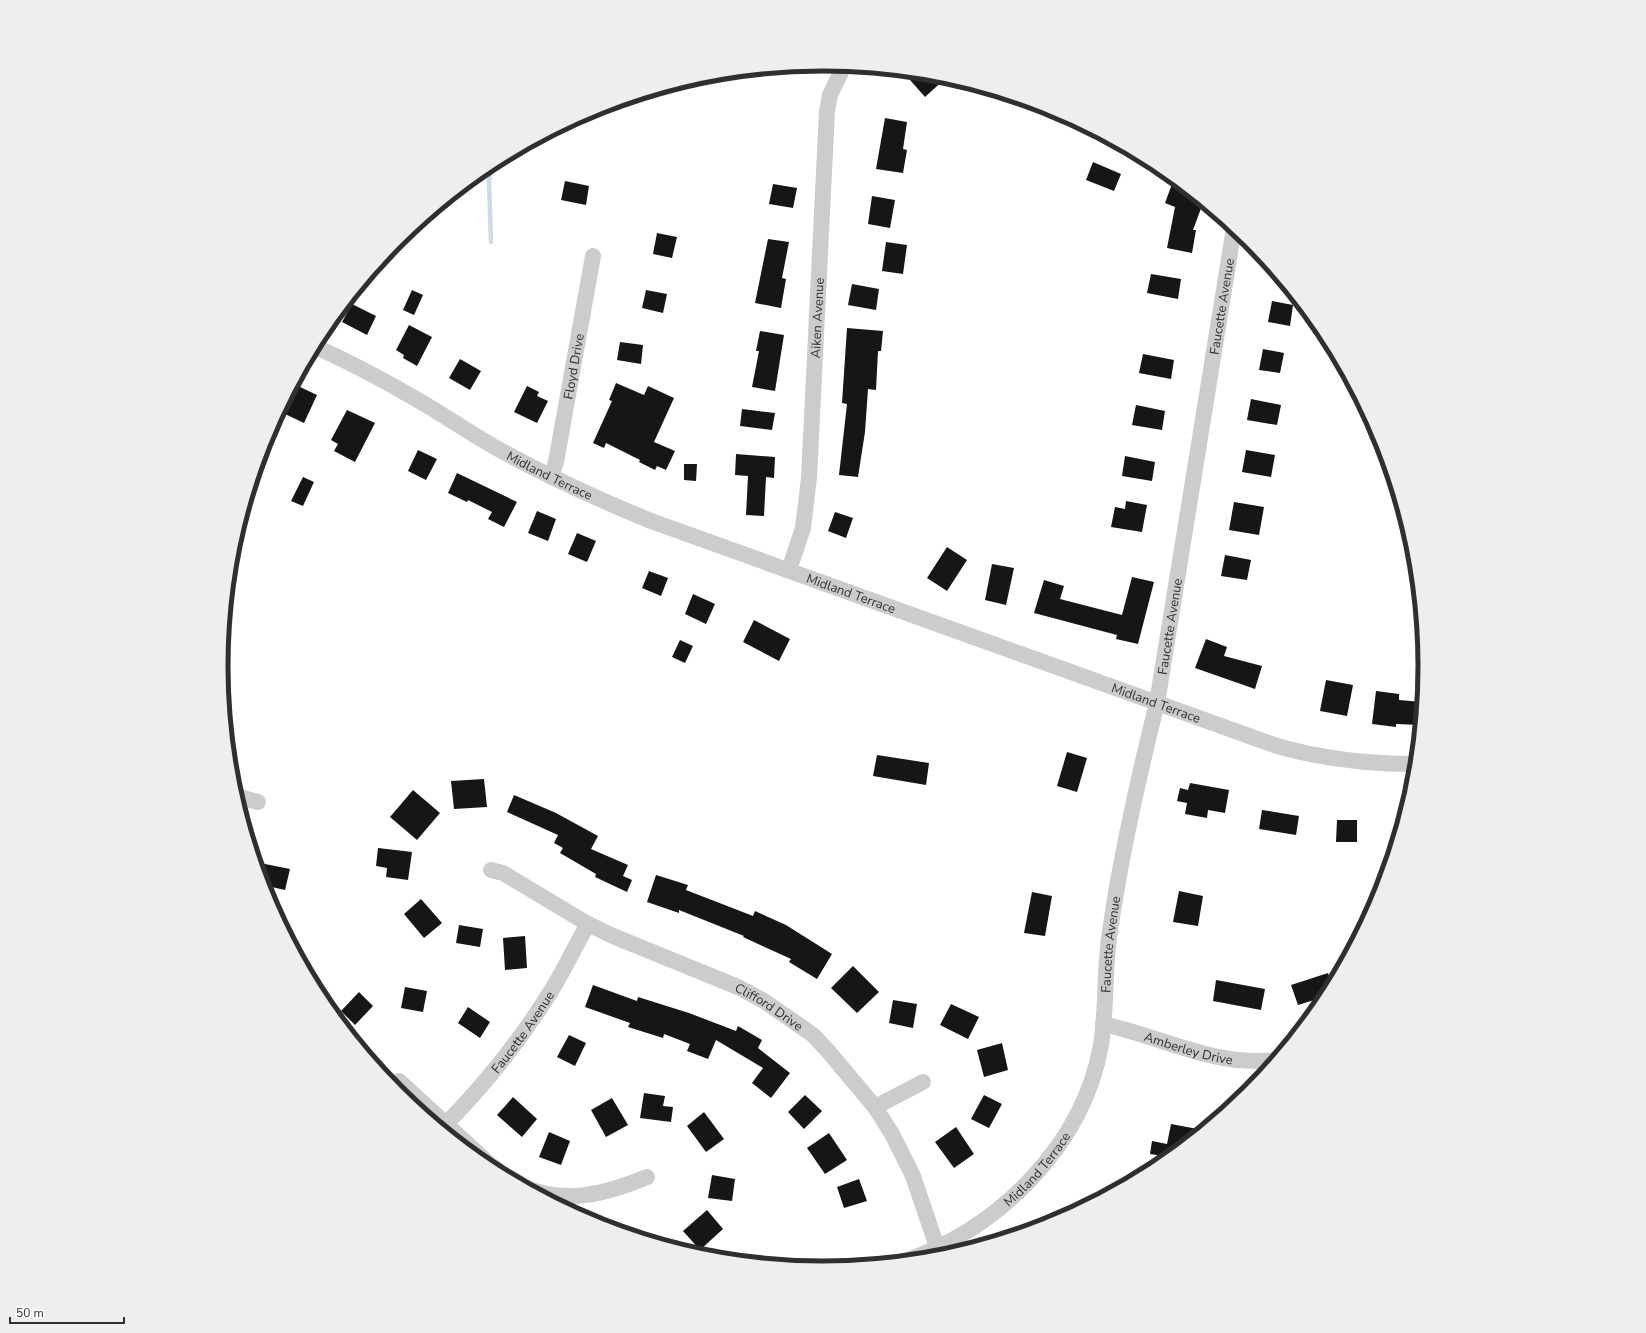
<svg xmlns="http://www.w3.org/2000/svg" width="1646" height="1333" viewBox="0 0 1646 1333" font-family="'Nunito Sans',sans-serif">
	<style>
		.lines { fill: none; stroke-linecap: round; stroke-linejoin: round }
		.stream { stroke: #cddbe8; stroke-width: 4.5 }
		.building { fill: #161616 }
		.minor { stroke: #ccc; stroke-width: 16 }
		.labels { text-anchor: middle; stroke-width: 4; stroke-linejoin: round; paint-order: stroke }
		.street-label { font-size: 13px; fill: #2f2f2f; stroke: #fff }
		.rim { fill: none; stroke: #2f2f2f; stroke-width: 5 }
	</style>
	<rect width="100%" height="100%" fill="#fff"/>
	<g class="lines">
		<path class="stream" d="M491 242 489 181 492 163"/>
	</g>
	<g class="building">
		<path d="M903 72 941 76 947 77 925 97Z"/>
		<path d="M885 118 907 122 903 149 907 150 903 173 876 169Z"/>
		<path d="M1093 162 1121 174 1114 191 1086 180Z"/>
		<path d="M565 181 589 186 586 205 561 200Z"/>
		<path d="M773 184 797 188 793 208 769 204Z"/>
		<path d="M1172 184 1187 190 1203 203 1193 230H1196L1192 253 1167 248 1175 207 1165 203Z"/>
		<path d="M872 196 895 200 890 228 868 224Z"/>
		<path d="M657 233 677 237 672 258 653 254Z"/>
		<path d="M768 239 789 242 782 278 786 279 781 308 755 303Z"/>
		<path d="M886 242 907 245 903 274 882 271Z"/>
		<path d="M1151 274 1181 279 1178 299 1147 293Z"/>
		<path d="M852 284 879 289 876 310 848 305Z"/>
		<path d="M412 290 423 295 414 315 403 310Z"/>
		<path d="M646 290 667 294 663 313 642 308Z"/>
		<path d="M1272 301 1293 305 1290 326 1268 322Z"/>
		<path d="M352 304 376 316 367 335 342 322Z"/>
		<path d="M409 325 432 337 417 366 403 358 404 355 396 350Z"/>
		<path d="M847 328 883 331 881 351H878L876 390 868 389 865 432 858 477 839 475 847 404 842 403Z"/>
		<path d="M760 331 784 335 775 391 752 387 759 351H756Z"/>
		<path d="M620 342 643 345 641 364 617 360Z"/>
		<path d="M1263 349 1284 353 1280 373 1259 370Z"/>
		<path d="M1143 354 1174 360 1171 379 1139 373Z"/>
		<path d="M460 359 481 371 470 390 449 378Z"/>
		<path d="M616 383 644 395 648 386 674 398 654 442 675 451 666 470 657 466 655 470 639 462 640 460 606 443 604 448 593 443 612 401 609 400Z"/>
		<path d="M298 386 317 395 304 423 285 414Z"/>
		<path d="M527 386 539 392 537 396 548 401 537 423 514 412Z"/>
		<path d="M1251 399 1281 405 1277 425 1247 420Z"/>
		<path d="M1136 405 1165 411 1162 430 1132 425Z"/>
		<path d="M742 409 775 413 772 430 740 426Z"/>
		<path d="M347 410 375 423 355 462 334 451 338 444 331 440Z"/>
		<path d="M418 450 437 459 426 480 408 471Z"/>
		<path d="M1246 450 1275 455 1271 477 1242 472Z"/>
		<path d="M736 454 775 457 774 478 766 477 764 516 746 515 748 476 735 475Z"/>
		<path d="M1125 456 1155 462 1152 481 1122 476Z"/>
		<path d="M684 464H697L696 481 684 480Z"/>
		<path d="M457 473 517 502 504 527 488 519 492 512 468 500 467 502 448 493Z"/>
		<path d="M303 477 314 482 303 506 291 501Z"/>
		<path d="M1126 501 1147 505 1142 532 1111 527 1115 507 1125 509Z"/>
		<path d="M1234 502 1264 507 1259 535 1229 530Z"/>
		<path d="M537 511 556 519 548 541 528 533Z"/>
		<path d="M835 512 853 518 846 538 828 531Z"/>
		<path d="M577 533 596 541 587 562 568 554Z"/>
		<path d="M947 547 967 560 947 591 927 578Z"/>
		<path d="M1225 555 1251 560 1247 580 1221 576Z"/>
		<path d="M992 564 1014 568 1006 605 985 600Z"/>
		<path d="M649 571 668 578 661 596 642 588Z"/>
		<path d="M1132 577 1154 582 1138 644 1116 639 1117 635 1034 613 1044 580 1064 586 1060 599 1122 615Z"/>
		<path d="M693 594 715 604 706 624 685 614Z"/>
		<path d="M754 620 790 639 779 661 743 642Z"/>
		<path d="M1206 639 1227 647 1224 656 1262 666 1255 689 1195 668Z"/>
		<path d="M680 640 693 646 685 663 672 657Z"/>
		<path d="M1326 680 1353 685 1347 716 1320 711Z"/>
		<path d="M1376 691 1399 694V700L1422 702 1420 725 1396 724V727L1372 724Z"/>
		<path d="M1067 752 1087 758 1077 792 1057 786Z"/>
		<path d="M877 755 929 763 926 785 873 776Z"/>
		<path d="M484 779 487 807 454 809 451 781Z"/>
		<path d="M1190 783 1229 790 1225 813 1208 810 1207 818 1185 814 1187 803 1177 801 1180 788 1188 790Z"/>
		<path d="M413 790 440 813 417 840 390 817Z"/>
		<path d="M514 795 556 813 598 836 591 849 628 865 623 876 632 880 627 892 595 877 596 874 560 853 563 848 554 843 558 835 507 812Z"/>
		<path d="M1262 810 1299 816 1296 835 1259 829Z"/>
		<path d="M1337 820H1357V842H1336Z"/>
		<path d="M378 848 412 852 408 880 386 877 387 868 376 866Z"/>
		<path d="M260 863 290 869 285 890 263 885 259 872Z"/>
		<path d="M656 875 688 885 686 890 753 916 755 911 786 925 832 954 817 979 789 962 791 959 743 937 744 936 679 910V913L647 902Z"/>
		<path d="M1179 891 1203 896 1198 926 1173 922Z"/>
		<path d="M1032 892 1052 896 1045 936 1024 933Z"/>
		<path d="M421 899 442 923 424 938 404 914Z"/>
		<path d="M459 925 483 929 480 947 456 943Z"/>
		<path d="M525 936 527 968 505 970 503 938Z"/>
		<path d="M853 966 879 992 857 1013 831 988Z"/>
		<path d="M1328 973 1332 986 1327 996 1298 1005 1291 985Z"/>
		<path d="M1216 980 1265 989 1261 1010 1213 1001Z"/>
		<path d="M593 985 637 1001 638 997 689 1013 736 1031 738 1026 762 1040 758 1048 790 1073 771 1098 752 1083 763 1068 716 1040 708 1059 687 1051 690 1044 664 1034 663 1038 628 1027 630 1023 585 1007Z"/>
		<path d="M405 987 427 991 423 1012 401 1008Z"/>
		<path d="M359 992 373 1006 355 1025 341 1011Z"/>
		<path d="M893 1000 917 1004 913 1028 889 1023Z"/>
		<path d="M951 1004 979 1017 968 1039 940 1025Z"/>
		<path d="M468 1007 490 1022 480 1038 458 1023Z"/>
		<path d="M569 1035 586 1043 575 1066 557 1057Z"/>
		<path d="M1002 1043 1008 1070 984 1077 977 1050Z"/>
		<path d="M644 1093 665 1096 663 1106 673 1107 671 1122 640 1118Z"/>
		<path d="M805 1095 822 1111 804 1129 788 1112Z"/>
		<path d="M984 1095 1002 1104 989 1128 971 1119Z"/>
		<path d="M513 1097 537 1119 522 1137 497 1115Z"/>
		<path d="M612 1098 628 1125 606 1137 591 1110Z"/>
		<path d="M704 1112 724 1139 706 1152 687 1126Z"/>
		<path d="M1171 1124 1203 1130 1163 1163 1164 1156 1150 1154 1152 1141 1167 1144Z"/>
		<path d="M956 1127 974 1154 954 1168 935 1142Z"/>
		<path d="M549 1132 570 1141 561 1165 539 1157Z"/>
		<path d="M829 1133 847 1160 825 1174 807 1148Z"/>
		<path d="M712 1175 735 1179 732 1201 708 1198Z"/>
		<path d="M859 1179 867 1201 844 1208 837 1187Z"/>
		<path d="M707 1210 723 1229 700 1250 683 1231Z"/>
	</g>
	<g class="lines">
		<g class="minor">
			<path id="s1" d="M314 346C347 361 378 377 409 395 440 412 469 433 500 450 549 477 600 500 651 521L1277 746C1322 759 1369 764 1416 764"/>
			<path id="s2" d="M551 477 556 462 593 256"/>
			<path id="s3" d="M789 570 803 528 809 478 827 111 830 95 844 66"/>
			<path d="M236 796 258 802"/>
			<path id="s4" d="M491 870 503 873 588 924 613 936 738 987 764 1001 813 1035 828 1051 875 1107 892 1134 913 1176 940 1256"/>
			<path id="s5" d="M1103 1024C1163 1037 1213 1067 1276 1060"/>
			<path d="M399 1081 487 1162 501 1173 520 1184"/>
			<path d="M875 1107 923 1082"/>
			<path id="s6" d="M441 1129C483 1087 520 1041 551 991 565 969 575 946 588 924"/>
			<path d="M522 1186C565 1205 606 1194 647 1177"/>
			<path id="s7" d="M905 1261C999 1228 1083 1146 1101 1045 1107 1007 1104 969 1110 931 1121 854 1138 779 1157 703L1234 228"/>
		</g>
	</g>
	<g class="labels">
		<g class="street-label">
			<text dy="5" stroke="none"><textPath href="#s7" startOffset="1054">Faucette Avenue</textPath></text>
			<text dy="5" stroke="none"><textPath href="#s3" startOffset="255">Aiken Avenue</textPath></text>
			<text dy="5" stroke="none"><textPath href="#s2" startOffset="113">Floyd Drive</textPath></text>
			<text dy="5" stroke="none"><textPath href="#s1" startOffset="269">Midland Terrace</textPath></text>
			<text dy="5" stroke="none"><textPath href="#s1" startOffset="593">Midland Terrace</textPath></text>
			<text dy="5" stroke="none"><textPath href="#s7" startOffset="730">Faucette Avenue</textPath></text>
			<text dy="5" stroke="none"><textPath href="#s1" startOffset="917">Midland Terrace</textPath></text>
			<text dy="5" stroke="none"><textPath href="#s7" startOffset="406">Faucette Avenue</textPath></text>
			<text dy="5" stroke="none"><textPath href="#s4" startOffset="311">Clifford Drive</textPath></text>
			<text dy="5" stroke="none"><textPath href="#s6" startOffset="127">Faucette Avenue</textPath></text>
			<text dy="5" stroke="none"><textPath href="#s5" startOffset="89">Amberley Drive</textPath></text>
			<text dy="5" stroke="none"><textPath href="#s7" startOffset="163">Midland Terrace</textPath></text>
		</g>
	</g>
	<path d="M0 0H1646V1333H0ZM228 666a595 595 0 1 1 1190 0a595 595 0 1 1-1190 0Z" fill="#eee" fill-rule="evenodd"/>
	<path class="rim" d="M228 666a595 595 0 1 1 1190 0a595 595 0 1 1-1190 0Z"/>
	<path d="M10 1317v6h114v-6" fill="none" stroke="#2f2f2f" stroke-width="2"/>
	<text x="16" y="1317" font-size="12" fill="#2f2f2f" stroke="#ffffff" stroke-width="3" paint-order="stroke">50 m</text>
</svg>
